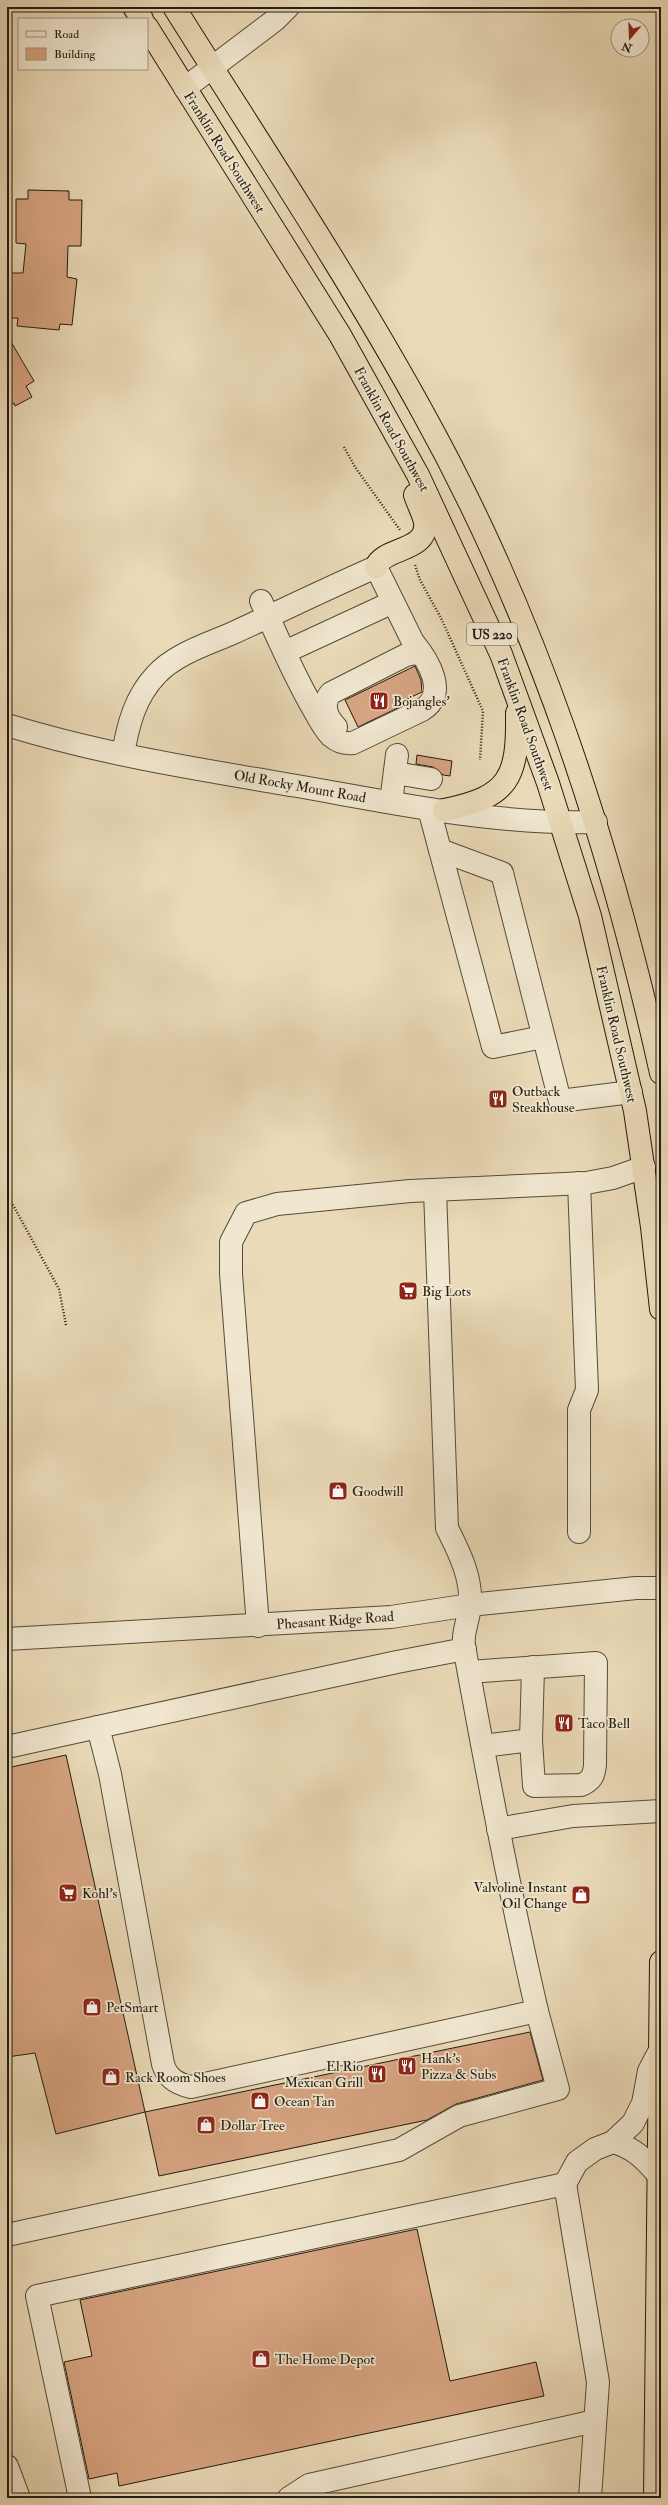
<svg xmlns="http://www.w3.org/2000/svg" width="668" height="2505" viewBox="0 0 668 2505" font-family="'IM FELL Double Pica',serif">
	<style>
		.building { fill: #d7a481; stroke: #221b10 }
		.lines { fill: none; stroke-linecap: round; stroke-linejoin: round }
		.minor-casing { stroke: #544b3a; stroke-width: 24 }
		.highway-casing { stroke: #221b10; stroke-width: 24 }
		.path { stroke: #221b10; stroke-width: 2.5; stroke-dasharray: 1 2; stroke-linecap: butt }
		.minor { stroke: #f1e7d0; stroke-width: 22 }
		.highway { stroke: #eadab7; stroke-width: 22 }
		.labels { text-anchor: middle; stroke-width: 3.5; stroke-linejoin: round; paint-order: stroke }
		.shield { fill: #f1e7d0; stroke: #60584a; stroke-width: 1 }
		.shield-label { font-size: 13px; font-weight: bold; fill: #221b10 }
		.street-label { font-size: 14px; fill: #221b10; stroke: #f1e7d0 }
		.poi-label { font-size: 14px; fill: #221b10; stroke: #f1e7d0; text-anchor: start }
	</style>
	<rect width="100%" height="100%" fill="#eadab7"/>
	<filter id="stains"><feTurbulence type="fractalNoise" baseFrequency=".005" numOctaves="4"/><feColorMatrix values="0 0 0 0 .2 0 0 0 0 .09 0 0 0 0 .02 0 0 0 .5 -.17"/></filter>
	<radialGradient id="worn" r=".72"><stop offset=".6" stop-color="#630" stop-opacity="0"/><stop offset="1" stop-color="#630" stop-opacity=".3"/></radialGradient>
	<g class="building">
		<path d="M28 190 69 191V200H82L81 246H68L67 277 77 279 72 325 60 324 59 330 17 326 18 318H7L9 273H23L26 244 16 243V199H28Z"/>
		<path d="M7 335 34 381 26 386 32 397 15 406 14 403 7 407Z"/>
		<path d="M415 666 421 680 422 692 405 700 406 704 358 727 345 700Z"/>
		<path d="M417 755 452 761 450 776 443 775 433 767 416 764Z"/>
		<path d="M66 1755 145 2112 56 2134 35 2053 7 2057V1768Z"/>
		<path d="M530 2032 543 2080 456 2104 427 2120 159 2176 145 2112Z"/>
		<path d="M417 2229 450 2381 536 2362 544 2396 119 2486 117 2473 89 2479 64 2362 92 2356 80 2300Z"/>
	</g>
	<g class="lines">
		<g class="minor-casing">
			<g id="minor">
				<path d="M185 88 275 20 288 7"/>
				<path d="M285 652 393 602"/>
				<path d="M7 725C104 755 203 770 303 787 399 804 498 825 596 822"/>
				<path d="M336 727C327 718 321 704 331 693L406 655 416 653 423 656"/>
				<path d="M123 754C128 725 135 697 156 675 175 654 208 644 233 633 281 611 328 588 376 567L413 642C428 660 449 694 422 710L353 743C345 744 338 742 331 736 324 729 319 719 314 710 294 676 278 638 261 601"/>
				<path d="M395 773 431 779"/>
				<path d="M391 802 397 755"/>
				<path d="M429 809 440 850 502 873 560 1101 631 1092"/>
				<path d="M440 850 493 1047 543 1037"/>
				<path d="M579 1183 587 1390 579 1410V1532"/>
				<path d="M435 1190 447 1528C459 1552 472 1577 470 1605 469 1620 462 1632 464 1646 486 1768 509 1890 537 2011L191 2087C177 2084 167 2078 163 2064L110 1774 98 1727 397 1662 465 1649"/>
				<path d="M258 1626 231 1274V1242L246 1213 277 1204 410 1191 586 1183 613 1178 644 1167"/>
				<path d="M7 1639 391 1617 470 1605 636 1588H661"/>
				<path d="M469 1672 596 1663 595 1765C594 1776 591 1781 581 1785L534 1786 531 1740 483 1746"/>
				<path d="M531 1740 533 1667"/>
				<path d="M7 1747 98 1727"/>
				<path d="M498 1829 573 1816 661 1811"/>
				<path d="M613 2142C634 2148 645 2159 659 2176"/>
				<path d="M565 2184 577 2162 595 2149 613 2142 633 2123 643 2103 649 2071 660 2050"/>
				<path d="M7 2235 399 2150 459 2116 558 2089 537 2011"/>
				<path d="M7 2466 19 2498"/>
				<path d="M80 2498 37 2296 565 2184 598 2382 590 2498"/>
				<path d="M289 2498 309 2485 595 2421"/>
			</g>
		</g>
		<g class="highway-casing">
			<g id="highway">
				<path d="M134 7 142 19"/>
				<path d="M174 7C258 141 346 273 422 411 537 618 610 843 661 1073"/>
				<path d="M147 27 340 335 418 475 501 654 548 783 590 916 635 1111 652 1227 661 1309"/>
				<path d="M376 567C383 547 429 552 425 522 423 513 418 504 415 495"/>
				<path d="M444 810C510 797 518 777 517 713"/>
				<path d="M655 2498 661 1962"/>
			</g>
		</g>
		<g class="path">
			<path d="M344 447 355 467 400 530"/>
			<path d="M415 565 420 580 441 618 483 711 480 760"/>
			<path d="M7 1194 59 1289 66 1325"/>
		</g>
		<use href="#minor" class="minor"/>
		<use href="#highway" class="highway"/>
	</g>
	<defs>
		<g id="restaurant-square" transform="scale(1)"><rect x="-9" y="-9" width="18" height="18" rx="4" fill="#8f2418" stroke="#f1e7d0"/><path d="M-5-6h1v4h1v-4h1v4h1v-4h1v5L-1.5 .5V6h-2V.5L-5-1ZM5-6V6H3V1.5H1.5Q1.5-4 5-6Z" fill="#fff"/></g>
		<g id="supermarket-square" transform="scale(1)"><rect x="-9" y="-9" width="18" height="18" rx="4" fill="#8f2418" stroke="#f1e7d0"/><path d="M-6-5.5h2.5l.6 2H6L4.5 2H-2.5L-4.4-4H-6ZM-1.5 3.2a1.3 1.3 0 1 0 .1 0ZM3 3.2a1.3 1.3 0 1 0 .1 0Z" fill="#fff"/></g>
		<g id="shop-square" transform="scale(1)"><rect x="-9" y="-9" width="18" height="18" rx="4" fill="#8f2418" stroke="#f1e7d0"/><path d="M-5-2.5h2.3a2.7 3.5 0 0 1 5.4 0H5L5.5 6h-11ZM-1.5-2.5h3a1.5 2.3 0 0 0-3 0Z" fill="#fff"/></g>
	</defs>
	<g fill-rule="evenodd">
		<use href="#restaurant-square" x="379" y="701"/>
		<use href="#restaurant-square" x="498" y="1099"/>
		<use href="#supermarket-square" x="408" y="1291"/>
		<use href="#shop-square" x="338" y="1491"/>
		<use href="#restaurant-square" x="564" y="1723"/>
		<use href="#supermarket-square" x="68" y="1893"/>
		<use href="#shop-square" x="581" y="1895"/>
		<use href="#shop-square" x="92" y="2007"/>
		<use href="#restaurant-square" x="407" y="2066"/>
		<use href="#restaurant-square" x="377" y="2074"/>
		<use href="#shop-square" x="111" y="2077"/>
		<use href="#shop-square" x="260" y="2101"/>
		<use href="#shop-square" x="206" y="2125"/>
		<use href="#shop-square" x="261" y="2359"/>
	</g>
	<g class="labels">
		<rect class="shield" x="467" y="623" width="50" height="22" rx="3"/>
		<g class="shield-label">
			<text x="492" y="639">US 220</text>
		</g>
		<g class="street-label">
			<text transform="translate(225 152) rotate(58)" y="5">Franklin Road Southwest</text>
			<text transform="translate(392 429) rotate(61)" y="5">Franklin Road Southwest</text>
			<text transform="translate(526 724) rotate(70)" y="5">Franklin Road Southwest</text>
			<text transform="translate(300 786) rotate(10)" y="5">Old Rocky Mount Road</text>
			<text transform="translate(617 1034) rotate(77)" y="5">Franklin Road Southwest</text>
			<text transform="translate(335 1620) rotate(-4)" y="5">Pheasant Ridge Road</text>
		</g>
		<g class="poi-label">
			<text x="393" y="706">Bojangles'</text>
			<text x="512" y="1096">Outback<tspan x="512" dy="16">Steakhouse</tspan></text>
			<text x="422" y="1296">Big Lots</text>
			<text x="352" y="1496">Goodwill</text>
			<text x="578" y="1728">Taco Bell</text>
			<text x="567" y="1892" text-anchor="end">Valvoline Instant<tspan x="567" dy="16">Oil Change</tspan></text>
			<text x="82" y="1898">Kohl's</text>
			<text x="106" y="2012">PetSmart</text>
			<text x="421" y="2063">Hank's<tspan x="421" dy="16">Pizza &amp; Subs</tspan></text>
			<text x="363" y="2071" text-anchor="end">El Rio<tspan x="363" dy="16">Mexican Grill</tspan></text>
			<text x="125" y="2082">Rack Room Shoes</text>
			<text x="274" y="2106">Ocean Tan</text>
			<text x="220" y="2130">Dollar Tree</text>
			<text x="275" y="2364">The Home Depot</text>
		</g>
	</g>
	<rect width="668" height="2505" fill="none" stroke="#eadab7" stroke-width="24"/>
	<rect x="8" y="8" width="652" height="2489" fill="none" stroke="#221b10" stroke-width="2"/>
	<rect x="12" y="12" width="644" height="2481" fill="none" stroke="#221b10"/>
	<rect x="18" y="18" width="130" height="52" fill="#f1e7d0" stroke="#9e9583"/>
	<rect x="26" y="31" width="20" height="6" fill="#f1e7d0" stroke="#9e9583"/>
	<text x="54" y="38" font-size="12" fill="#221b10">Road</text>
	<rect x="26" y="48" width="20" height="12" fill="#d7a481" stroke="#9e9583"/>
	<text x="54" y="58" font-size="12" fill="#221b10">Building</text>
	<g transform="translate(630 38) rotate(199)"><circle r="19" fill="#f1e7d0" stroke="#9e9583"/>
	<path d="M0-3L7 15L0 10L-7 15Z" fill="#8f2418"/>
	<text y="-6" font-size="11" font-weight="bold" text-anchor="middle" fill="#221b10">N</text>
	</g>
	<rect width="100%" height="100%" filter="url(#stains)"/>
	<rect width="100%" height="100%" fill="url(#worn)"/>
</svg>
